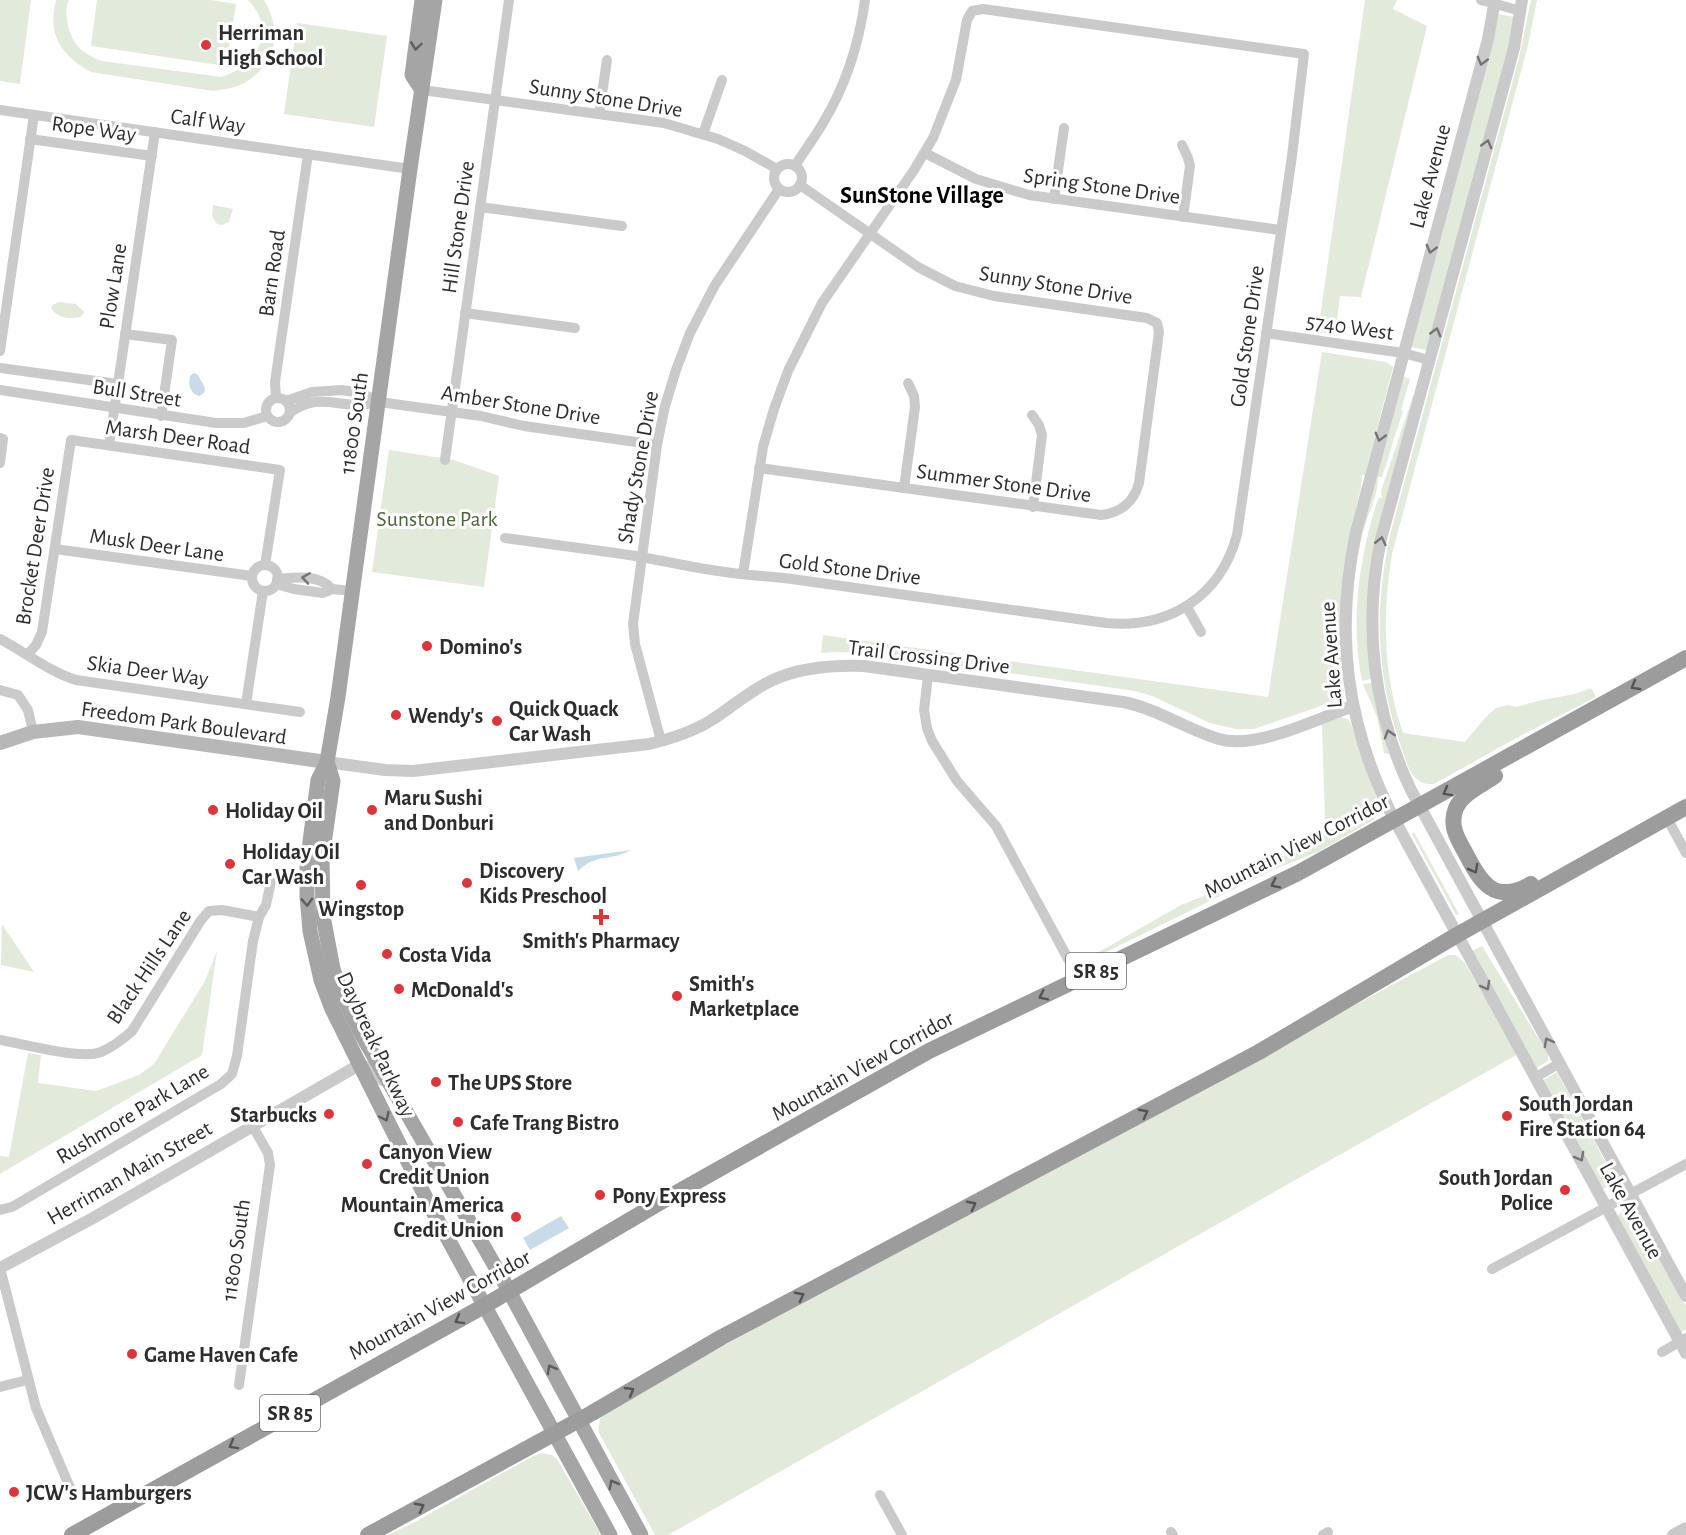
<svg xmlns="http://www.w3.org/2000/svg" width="1686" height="1535" viewBox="0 0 1686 1535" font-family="'Alegreya Sans',sans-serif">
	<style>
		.green { fill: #e2eadb }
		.water { fill: #c7dbe9 }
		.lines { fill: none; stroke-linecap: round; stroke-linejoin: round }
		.minor { stroke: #cacaca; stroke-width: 10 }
		.tertiary { stroke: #cacaca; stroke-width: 12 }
		.secondary { stroke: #b7b7b7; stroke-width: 14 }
		.primary { stroke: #a5a5a5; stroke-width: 15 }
		.trunk { stroke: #9c9c9c; stroke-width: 16 }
		.oneway { stroke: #5d5d5d }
		.oneway2 { stroke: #747474 }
		.oneway3 { stroke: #545454 }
		.poi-dot { fill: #de353a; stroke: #fff; stroke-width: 2 }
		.labels { text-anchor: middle; stroke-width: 6; stroke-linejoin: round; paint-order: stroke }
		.shield { fill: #fff; stroke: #6c6c6c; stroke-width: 1.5 }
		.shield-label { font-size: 21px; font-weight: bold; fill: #2d2d2d }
		.poi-label { font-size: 22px; font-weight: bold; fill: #2d2d2d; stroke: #fff; text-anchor: start }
		.street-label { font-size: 22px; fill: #2d2d2d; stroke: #fff }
		.park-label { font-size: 22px; fill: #4e663c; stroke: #fff }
		.neighbourhood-label { font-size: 24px; font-weight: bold; fill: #000; stroke: #fff }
	</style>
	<rect width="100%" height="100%" fill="#fff"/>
	<g class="green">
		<path d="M0 0H31L20 84 0 81Z"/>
		<path d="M56 0H69C66 6 66 12 67 19 69 42 82 54 102 61L221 77C257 66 278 31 248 0H264C281 28 278 61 249 80 238 88 225 89 213 91L91 72C61 55 47 35 56 0Z"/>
		<path d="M97 0H211L236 4 226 66 91 46Z"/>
		<path d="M1365 0H1397L1393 9 1427 26 1361 297 1340 296 1335 334 1318 332Z"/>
		<path d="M1531 0H1537L1528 45 1392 554C1382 614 1383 675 1403 733L1465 742 1485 718 1496 708 1508 705 1516 707 1542 700 1575 694 1591 688 1596 697 1520 736 1434 784C1427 784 1422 784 1417 779 1410 774 1407 763 1404 755 1387 710 1378 660 1380 612 1381 585 1385 560 1390 535L1519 58Z"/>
		<path d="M1498 14 1514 17 1510 45 1427 350 1411 347Z"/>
		<path d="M297 23 387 36 374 127 284 114Z"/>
		<path d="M213 205 233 209 229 222 222 225 217 224 212 216Z"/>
		<path d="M59 302 76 304 84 312 81 317C69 319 58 319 51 308L52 305Z"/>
		<path d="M1322 352 1386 362 1393 367 1365 475H1362L1361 488 1351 528 1343 572 1340 613 1342 689 1335 701 1254 729H1236L1210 723 1152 696 1135 691 871 653 837 652 821 653 823 635 1268 697Z"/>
		<path d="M1402 376 1410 379 1401 410 1403 411 1382 477H1378C1378 496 1367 516 1362 535 1352 581 1350 622 1354 669H1352L1350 609 1356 550Z"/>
		<path d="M1413 396H1414L1385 507 1371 679 1362 681C1350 621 1359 559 1377 502L1379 498H1382L1381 491Z"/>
		<path d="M389 450 454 460 499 476 484 587 372 572Z"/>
		<path d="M1372 683 1390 754 1384 753 1377 717 1363 684Z"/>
		<path d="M1341 717 1349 720 1351 724 1378 802 1345 818 1325 824 1322 723Z"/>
		<path d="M1378 811 1375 819 1318 852 1275 869 1094 958 1090 957 1181 905 1244 880 1324 832Z"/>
		<path d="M1414 832 1459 914 1456 915 1412 834Z"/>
		<path d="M2 924 34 972 1 965Z"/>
		<path d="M1482 946 1548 1054V1061L1537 1068 1472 951Z"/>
		<path d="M217 951 202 1055 0 1174V1156L9 1157 28 1053 41 1055 38 1083 96 1091 139 1075 154 1064 205 981Z"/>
		<path d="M1448 955H1456L1465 963 1518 1054 668 1535H655L598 1431 600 1419 605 1413 839 1281Z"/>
		<path d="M1557 1072 1616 1182 1612 1185 1625 1210 1632 1208 1686 1306V1330L1681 1332 1617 1216 1623 1211 1610 1186 1602 1189 1543 1080Z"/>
		<path d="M542 1453 552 1455 557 1459 601 1535H388L415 1522 533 1456Z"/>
	</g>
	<g class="water">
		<path d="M194 373 198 375 205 388 204 393 199 396C190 393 188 385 190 376Z"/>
		<path d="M631 850C610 862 598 852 578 871L574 858Z"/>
		<path d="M561 1216 569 1228 530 1250 523 1238Z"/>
	</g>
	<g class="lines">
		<g class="minor">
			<path d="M1481 0 1521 11"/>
			<path d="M422 90 664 123 718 139 745 151 777 169"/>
			<path d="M0 110 410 169"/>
			<path d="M599 114 607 60"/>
			<path d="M703 134 722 80"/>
			<path d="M30 139 152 156"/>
			<path d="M1182 145 1188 158 1190 166 1183 217"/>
			<path d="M925 153 976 179 1029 195 1280 230"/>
			<circle cx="788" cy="178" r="14"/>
			<path d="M795 166C804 151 815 137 823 123 846 85 859 44 865 0"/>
			<path d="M1054 199 1064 128"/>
			<path d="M480 207 622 226"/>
			<path d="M465 313 575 328"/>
			<path d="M1266 333 1403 353 1429 360"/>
			<path d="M125 334 172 340 161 416"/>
			<path d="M0 351 34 115"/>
			<path d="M0 368 118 384"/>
			<path d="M0 390 216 423H244L267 416"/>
			<circle cx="278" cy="410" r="12"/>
			<path d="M276 398 275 382 308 154"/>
			<path d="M286 401 312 392 342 390 361 393 379 402 481 416 524 426 657 445"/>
			<path d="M291 412C316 394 333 405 360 405 366 405 372 403 378 402"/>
			<path d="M1032 415 1039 425 1042 435 1033 507"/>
			<path d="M0 438 3 439 0 463"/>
			<path d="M109 445 155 132"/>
			<path d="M445 460 509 0"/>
			<path d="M759 468 1101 515C1120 513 1134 502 1139 483L1159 332 1157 323 1147 318 994 296 955 286 918 267 800 185"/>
			<path d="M904 488 915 407 914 396 908 383"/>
			<path d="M505 538C547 544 588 549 629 555 661 560 693 568 725 572 750 576 774 576 799 580L1106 623C1169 629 1220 597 1237 535L1292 156 1304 54 983 9 972 11 967 20 956 80 933 138 914 170 822 303 788 371 774 409 763 447 743 574"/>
			<path d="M55 549 252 576"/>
			<circle cx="265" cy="578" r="13"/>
			<path d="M277 579C297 577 318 574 332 589"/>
			<path d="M276 584 294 589 323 593 332 589 352 591"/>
			<path d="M1187 607 1201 632"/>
			<path d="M0 639C25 652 48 671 76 680L300 712"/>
			<path d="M28 654 36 645 42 632 71 440 280 470 265 565"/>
			<path d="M928 676 924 710 927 728 932 741 957 781 996 826 1079 979"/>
			<path d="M0 690 18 695 28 710 33 732"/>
			<path d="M246 704 263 591"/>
			<path d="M661 741 635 644 633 624 657 445 665 406 676 370 690 333 715 285 779 189"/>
			<path d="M1667 818 1686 853"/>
			<path d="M0 1040C23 1044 81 1060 101 1052 113 1047 122 1040 132 1031L201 920 209 911 222 910 259 917"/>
			<path d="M1536 1077 1560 1063"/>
			<path d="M0 1210 12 1207 221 1084 232 1074 237 1056 253 941 259 917 266 905 272 877"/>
			<path d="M0 1268 36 1408 71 1490"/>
			<path d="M1492 1269 1686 1164"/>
			<path d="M1662 1352 1686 1338"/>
			<path d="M239 1385 270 1165 268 1153 252 1125"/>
			<path d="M0 1387 27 1380"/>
			<path d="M880 1495 902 1535"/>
			<path d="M1171 1532 1173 1535"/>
			<path d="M1323 1535 1328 1532"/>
		</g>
		<g class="tertiary">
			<path d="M1495 0 1488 39 1356 532C1334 634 1347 727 1394 819L1686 1353"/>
			<path d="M1522 0 1514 48 1381 539C1363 625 1373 711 1411 790L1686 1296"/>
			<path d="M327 762 385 770 413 771 649 744C670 739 692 732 710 721 731 708 750 690 773 680 801 667 833 665 864 666L1123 702C1158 709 1186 729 1219 739 1256 750 1317 719 1353 706"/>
			<path d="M0 1268 93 1218 359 1065 373 1069 378 1077 383 1080"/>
			<path d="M1673 1535 1686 1528"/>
		</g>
		<path class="secondary" d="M0 743 33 732 78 727 327 762"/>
		<g class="primary">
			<path d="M435 0 410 169 338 697 327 762 318 780 307 865V896L310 931 321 980 332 1009 431 1208 610 1535"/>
			<path d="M422 90 412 75 422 0"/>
			<path d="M327 762 333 781 322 858 323 916 333 969 343 998 360 1032 502 1278 641 1535"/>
		</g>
		<g class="trunk">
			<path d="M1495 776C1482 785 1463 793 1456 808 1449 825 1457 838 1465 852 1481 883 1494 905 1531 884"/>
			<path d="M72 1535 484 1306 664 1200 929 1051 1298 873 1686 658"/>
			<path d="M368 1535 592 1413 722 1337 1259 1052 1457 935 1686 807"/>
		</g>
	</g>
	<defs><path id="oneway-chevron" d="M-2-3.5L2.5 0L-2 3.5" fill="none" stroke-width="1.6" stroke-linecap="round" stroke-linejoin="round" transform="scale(1.5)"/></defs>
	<g class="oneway">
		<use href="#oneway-chevron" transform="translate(416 46) rotate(98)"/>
		<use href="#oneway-chevron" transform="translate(307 902) rotate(87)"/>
		<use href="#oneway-chevron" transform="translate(385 1117) rotate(65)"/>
		<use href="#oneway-chevron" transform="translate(551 1369) rotate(-119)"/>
		<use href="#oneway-chevron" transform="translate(613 1484) rotate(-118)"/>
	</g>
	<g class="oneway2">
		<use href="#oneway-chevron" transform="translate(1482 61) rotate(105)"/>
		<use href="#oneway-chevron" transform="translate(1487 144) rotate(-75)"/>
		<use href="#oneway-chevron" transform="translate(1431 249) rotate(105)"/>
		<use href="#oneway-chevron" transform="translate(1436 332) rotate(-75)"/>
		<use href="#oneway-chevron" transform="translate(1380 437) rotate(105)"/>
		<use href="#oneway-chevron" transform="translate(1381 541) rotate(-77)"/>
		<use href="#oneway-chevron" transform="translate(306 578) rotate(-171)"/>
		<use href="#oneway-chevron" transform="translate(1389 734) rotate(-107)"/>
		<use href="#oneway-chevron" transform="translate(1486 986) rotate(61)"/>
		<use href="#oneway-chevron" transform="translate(1548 1042) rotate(-118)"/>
		<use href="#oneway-chevron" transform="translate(1580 1157) rotate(61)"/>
	</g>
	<g class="oneway3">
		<use href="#oneway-chevron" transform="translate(1635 686) rotate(150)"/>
		<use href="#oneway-chevron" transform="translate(1447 792) rotate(151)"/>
		<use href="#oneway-chevron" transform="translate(1474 869) rotate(62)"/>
		<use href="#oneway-chevron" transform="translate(1275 884) rotate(154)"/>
		<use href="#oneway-chevron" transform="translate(1043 996) rotate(154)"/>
		<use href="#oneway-chevron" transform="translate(1144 1113) rotate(-28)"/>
		<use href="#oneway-chevron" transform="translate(972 1205) rotate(-28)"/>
		<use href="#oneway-chevron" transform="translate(800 1296) rotate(-28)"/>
		<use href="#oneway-chevron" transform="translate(459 1320) rotate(151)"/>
		<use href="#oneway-chevron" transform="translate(630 1391) rotate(-30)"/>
		<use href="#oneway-chevron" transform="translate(233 1445) rotate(151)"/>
		<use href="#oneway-chevron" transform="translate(420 1507) rotate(-28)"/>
	</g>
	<g class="poi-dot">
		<circle cx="206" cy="45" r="6"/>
		<circle cx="427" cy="646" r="6"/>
		<circle cx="396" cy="715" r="6"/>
		<circle cx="497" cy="721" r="6"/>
		<circle cx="213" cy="810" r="6"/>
		<circle cx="372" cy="810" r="6"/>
		<circle cx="230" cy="864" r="6"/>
		<circle cx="467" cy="883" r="6"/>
		<circle cx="361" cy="885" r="6"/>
		<path d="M598 908h6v6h6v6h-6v6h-6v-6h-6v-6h6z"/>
		<circle cx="387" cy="954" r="6"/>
		<circle cx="399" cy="989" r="6"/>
		<circle cx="677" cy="996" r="6"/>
		<circle cx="436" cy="1082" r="6"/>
		<circle cx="329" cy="1114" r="6"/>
		<circle cx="1507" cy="1116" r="6"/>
		<circle cx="458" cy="1122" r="6"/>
		<circle cx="367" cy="1164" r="6"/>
		<circle cx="1565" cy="1190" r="6"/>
		<circle cx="600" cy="1195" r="6"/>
		<circle cx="516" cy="1217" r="6"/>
		<circle cx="132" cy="1354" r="6"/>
		<circle cx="14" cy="1492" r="6"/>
	</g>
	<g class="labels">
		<g class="shield">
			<rect x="1066" y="953" width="60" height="36" rx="4.5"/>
			<rect x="260" y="1395" width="60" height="36" rx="4.5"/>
		</g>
		<g class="shield-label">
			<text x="1096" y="978">SR 85</text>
			<text x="290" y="1420">SR 85</text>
		</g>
		<g class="poi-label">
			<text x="218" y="40">Herriman<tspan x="218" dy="25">High School</tspan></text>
			<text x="439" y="654">Domino's</text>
			<text x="509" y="716">Quick Quack<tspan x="509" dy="25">Car Wash</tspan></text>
			<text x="408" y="723">Wendy's</text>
			<text x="384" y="805">Maru Sushi<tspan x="384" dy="25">and Donburi</tspan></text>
			<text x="225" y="818">Holiday Oil</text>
			<text x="242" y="859">Holiday Oil<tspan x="242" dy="25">Car Wash</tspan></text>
			<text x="479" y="878">Discovery<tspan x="479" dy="25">Kids Preschool</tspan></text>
			<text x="361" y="916" text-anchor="middle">Wingstop</text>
			<text x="601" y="948" text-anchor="middle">Smith's Pharmacy</text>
			<text x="399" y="962">Costa Vida</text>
			<text x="689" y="991">Smith's<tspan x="689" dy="25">Marketplace</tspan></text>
			<text x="411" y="997">McDonald's</text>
			<text x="448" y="1090">The UPS Store</text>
			<text x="1519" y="1111">South Jordan<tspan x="1519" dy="25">Fire Station 64</tspan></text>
			<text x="317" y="1122" text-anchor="end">Starbucks</text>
			<text x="470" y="1130">Cafe Trang Bistro</text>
			<text x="379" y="1159">Canyon View<tspan x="379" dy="25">Credit Union</tspan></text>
			<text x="1553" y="1185" text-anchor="end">South Jordan<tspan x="1553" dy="25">Police</tspan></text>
			<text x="612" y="1203">Pony Express</text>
			<text x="504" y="1212" text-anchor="end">Mountain America<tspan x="504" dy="25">Credit Union</tspan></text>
			<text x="144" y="1362">Game Haven Cafe</text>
			<text x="26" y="1500">JCW's Hamburgers</text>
		</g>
		<g class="street-label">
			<text transform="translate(606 97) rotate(9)" y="8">Sunny Stone Drive</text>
			<text transform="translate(208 120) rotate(8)" y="8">Calf Way</text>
			<text transform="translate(94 128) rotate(8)" y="8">Rope Way</text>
			<text transform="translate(1429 176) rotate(-75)" y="8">Lake Avenue</text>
			<text transform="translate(1102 185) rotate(8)" y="8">Spring Stone Drive</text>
			<text transform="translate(457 227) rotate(-82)" y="8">Hill Stone Drive</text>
			<text transform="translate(271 273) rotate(-82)" y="8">Barn Road</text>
			<text transform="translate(1056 284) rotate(9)" y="8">Sunny Stone Drive</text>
			<text transform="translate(112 286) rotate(-81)" y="8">Plow Lane</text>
			<text transform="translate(1350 326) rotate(8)" y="8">5740 West</text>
			<text transform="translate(1246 336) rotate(-82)" y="8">Gold Stone Drive</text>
			<text transform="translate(137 392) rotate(9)" y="8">Bull Street</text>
			<text transform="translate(521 404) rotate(9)" y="8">Amber Stone Drive</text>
			<text transform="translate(353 423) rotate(-82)" y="8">11800 South</text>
			<text transform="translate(178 436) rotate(8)" y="8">Marsh Deer Road</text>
			<text transform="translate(637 467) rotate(-80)" y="8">Shady Stone Drive</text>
			<text transform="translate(1004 482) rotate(8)" y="8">Summer Stone Drive</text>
			<text transform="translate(157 544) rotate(8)" y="8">Musk Deer Lane</text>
			<text transform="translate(34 546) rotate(-81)" y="8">Brocket Deer Drive</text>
			<text transform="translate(850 568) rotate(7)" y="8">Gold Stone Drive</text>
			<text transform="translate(1330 655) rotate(-94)" y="8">Lake Avenue</text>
			<text transform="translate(929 656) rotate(7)" y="8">Trail Crossing Drive</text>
			<text transform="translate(148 670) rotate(8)" y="8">Skia Deer Way</text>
			<text transform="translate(184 722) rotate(8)" y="8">Freedom Park Boulevard</text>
			<text transform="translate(1296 845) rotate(-27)" y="8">Mountain View Corridor</text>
			<text transform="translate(148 966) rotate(-56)" y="8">Black Hills Lane</text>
			<text transform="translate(377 1044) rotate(65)" y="8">Daybreak Parkway</text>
			<text transform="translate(862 1065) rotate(-29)" y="8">Mountain View Corridor</text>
			<text transform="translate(132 1113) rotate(-31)" y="8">Rushmore Park Lane</text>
			<text transform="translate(129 1172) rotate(-30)" y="8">Herriman Main Street</text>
			<text transform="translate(1632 1210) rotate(61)" y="8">Lake Avenue</text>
			<text transform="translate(235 1250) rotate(-82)" y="8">11800 South</text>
			<text transform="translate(439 1304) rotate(-29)" y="8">Mountain View Corridor</text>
		</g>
		<g class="park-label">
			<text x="437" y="526">Sunstone Park</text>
		</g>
		<g class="neighbourhood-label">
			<text x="922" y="203">SunStone Village</text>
		</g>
	</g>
</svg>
